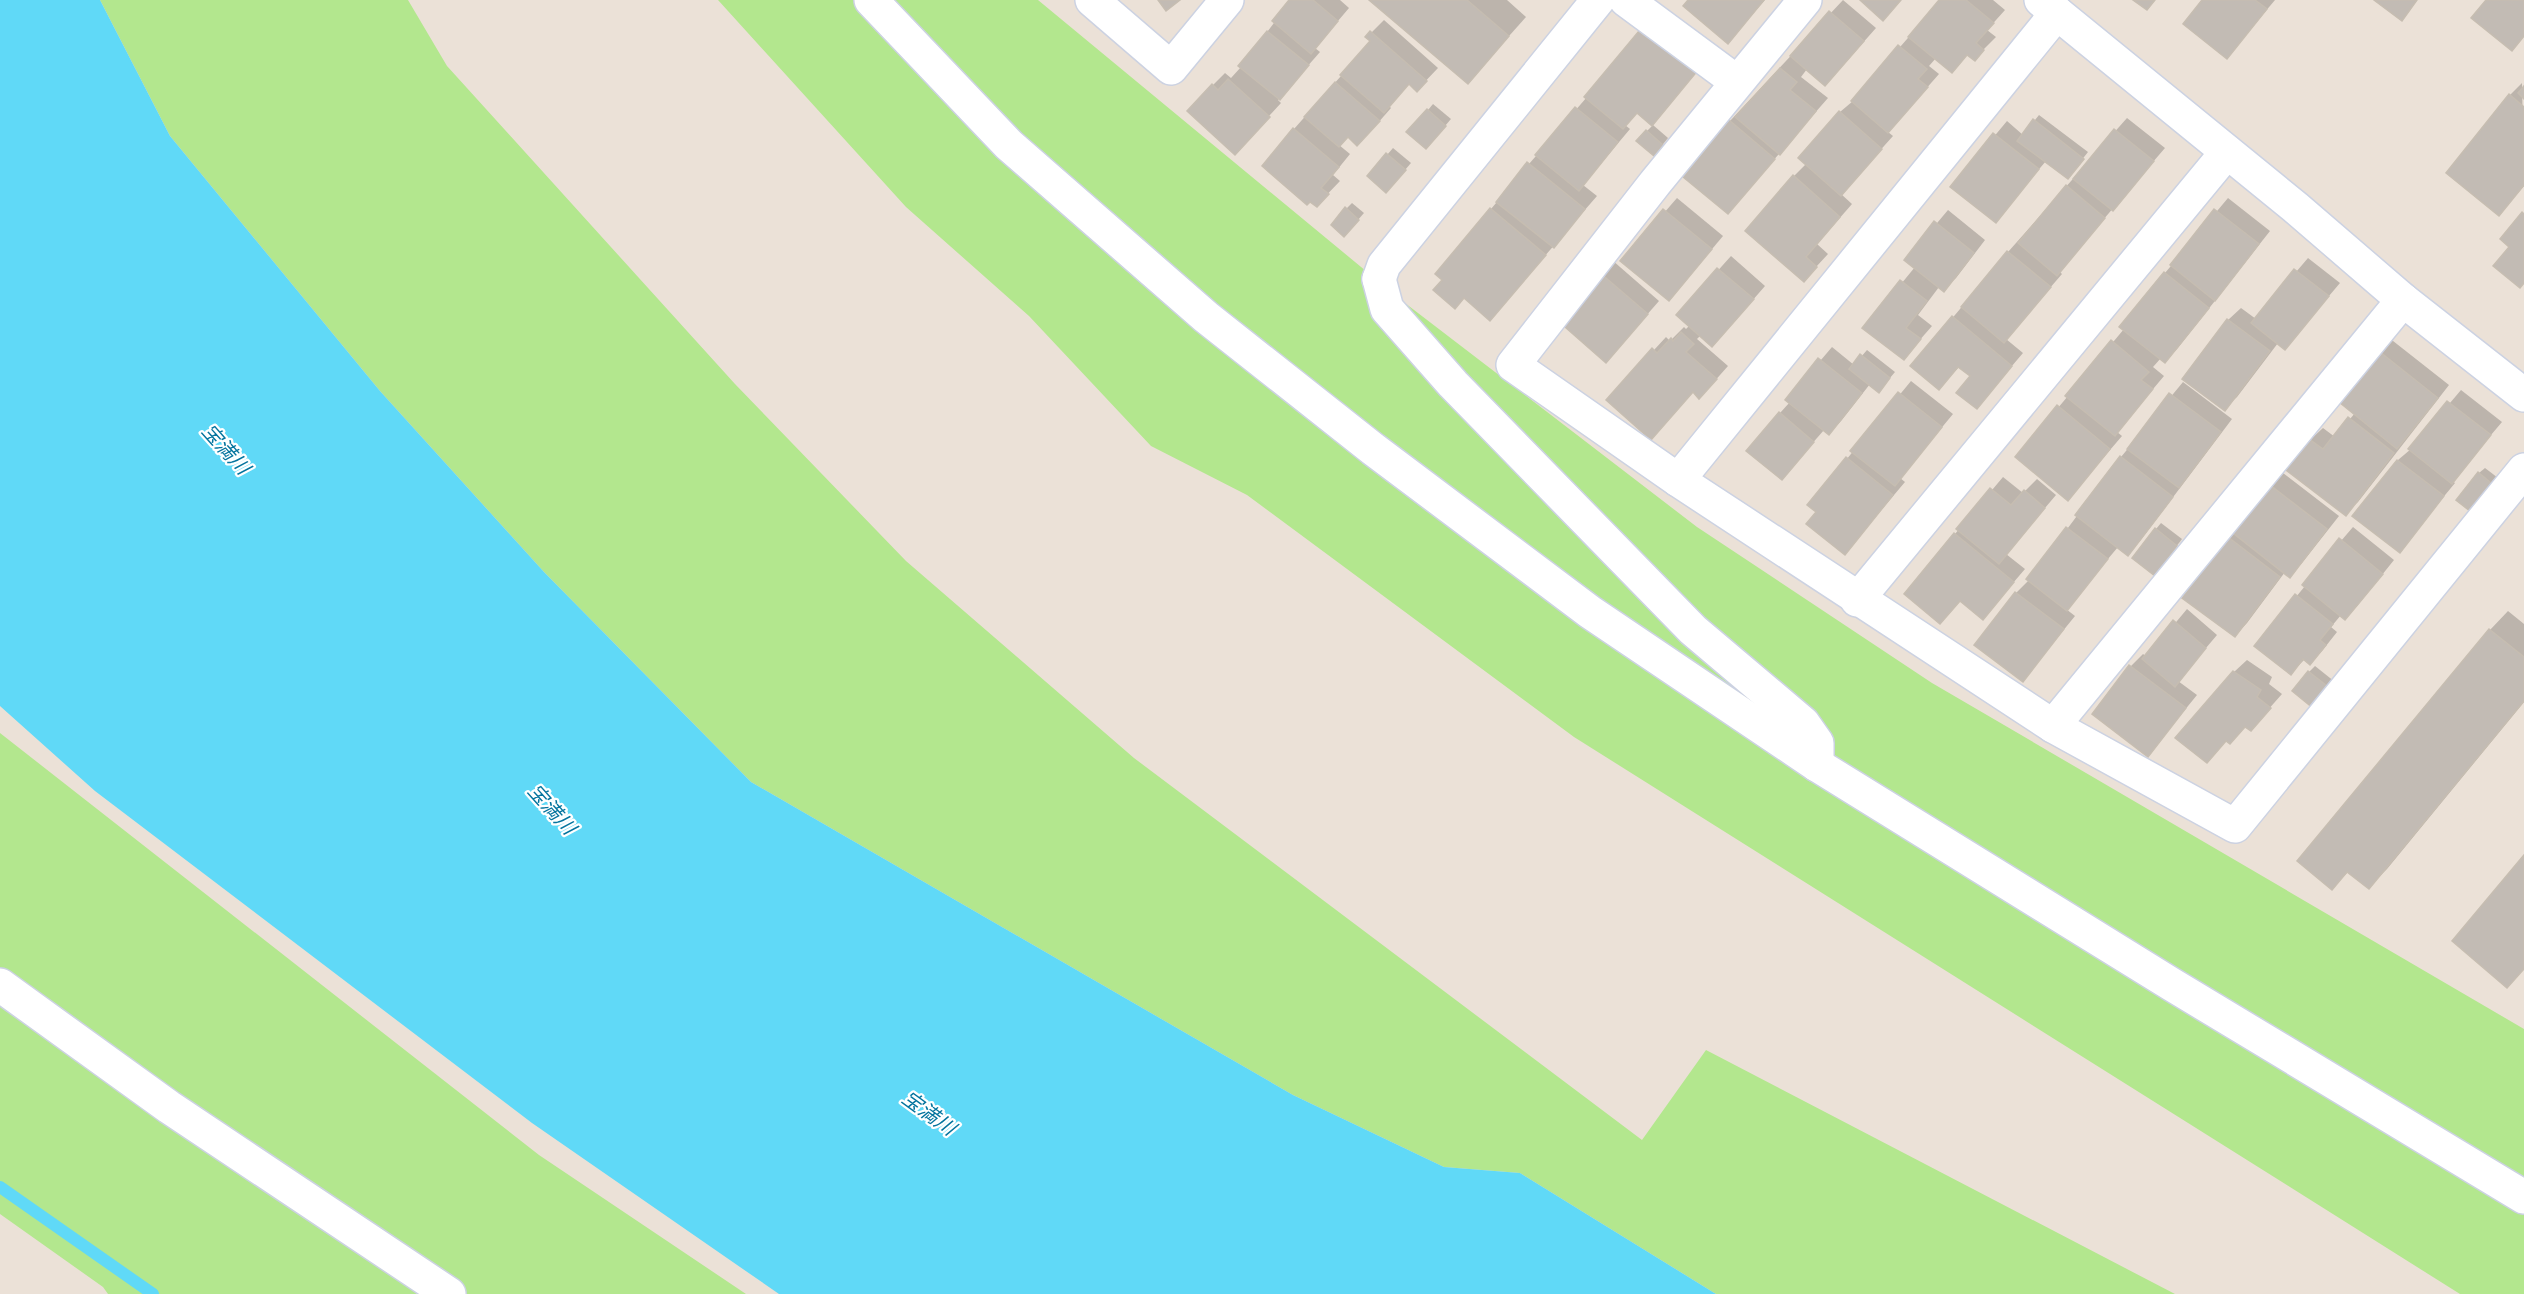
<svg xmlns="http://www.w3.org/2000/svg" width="2524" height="1294" viewBox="0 0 2524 1294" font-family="'Titillium Web','Noto Sans JP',sans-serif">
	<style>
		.green { fill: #b3e78e }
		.water { fill: #60d9f7 }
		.shadow { fill: #0003 }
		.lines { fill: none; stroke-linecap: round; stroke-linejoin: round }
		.stream { stroke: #60d9f7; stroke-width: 12 }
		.building { fill: #c2bbb4; stroke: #c6bdb1; stroke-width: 1.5 }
		.street-casing { stroke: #ccd2e2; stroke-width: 36 }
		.secondary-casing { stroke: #ccd2e2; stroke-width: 36 }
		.street { stroke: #fff; stroke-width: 33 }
		.secondary { stroke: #fff; stroke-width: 33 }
		.labels { text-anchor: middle; stroke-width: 4.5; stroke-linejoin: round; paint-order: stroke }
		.water-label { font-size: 20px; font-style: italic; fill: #04749e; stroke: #fff }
	</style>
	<rect width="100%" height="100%" fill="#ebe1d7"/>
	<g class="green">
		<path d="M100 0H408L447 66 735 384 906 561 1134 758 1642 1140 1706 1050 2175 1294H1716L1520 1173 1444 1167 1293 1095 751 782 544 572 380 391 170 136Z"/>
		<path d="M718 0H1038L1401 300 1697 527 1932 683 2524 1029V1294H2460L1574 737 1247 495 1151 446 1029 316 906 207Z"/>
		<path d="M0 733 539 1155 746 1294H108L103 1287 0 1214Z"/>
	</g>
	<path class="water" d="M0 0H100L170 136 380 391 544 572 751 782 1293 1095 1444 1167 1520 1173 1716 1294H779L532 1123 95 791 0 706Z"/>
	<g class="shadow">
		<path d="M1291 0H1340L1349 8 1315 48 1320 52 1278 100 1281 103 1247 140 1213 85 1225 73 1231 78 1241 67Z"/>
		<path d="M1371 0H1507L1526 17 1468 82Z"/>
		<path d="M1690 0H1765L1728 42Z"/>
		<path d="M1843 0 1876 28 1837 72 1807 69 1801 77 1828 98 1728 212 1730 121Z"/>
		<path d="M1941 0H1993L2005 10 1987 30 1996 37 1974 59 1968 54 1936 58 1929 66 1939 74 1888 132 1893 136 1841 194 1852 204 1817 244 1828 254 1804 280 1794 176 1806 164 1840 112 1853 101Z"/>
		<path d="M2204 0H2275L2227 57Z"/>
		<path d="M1384 20 1438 68 1417 90 1409 83 1389 106 1391 108 1370 132 1348 136 1339 145 1350 154 1333 175 1340 181 1317 205 1294 129 1372 41 1367 37Z"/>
		<path d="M1709 57 1652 124 1638 112 1625 125 1630 129 1583 185 1597 196 1490 319 1491 209 1529 164 1587 97Z"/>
		<path d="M2522 83 2524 186 2499 214 2510 95Z"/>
		<path d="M1433 104 1451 119 1432 141 1428 110Z"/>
		<path d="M2039 115 2088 152 2073 171 2046 161 1995 221 1952 187 2007 121 2023 135Z"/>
		<path d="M2127 118 2165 148 2059 271 2062 274 2006 339 2023 353 1977 407 1972 376 1960 366 1939 388 1912 366 2008 252Z"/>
		<path d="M1653 125 1668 138 1660 148 1647 131Z"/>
		<path d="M1393 148 1411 163 1392 185 1369 176Z"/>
		<path d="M1677 198 1723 236 1681 286 1623 260Z"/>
		<path d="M2228 198 2270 231 2177 349 2164 361 2161 358 2153 367 2164 376 2117 432 2122 436 2068 499 2017 457 2124 329 2165 273Z"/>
		<path d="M1352 203 1364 213 1350 229 1347 208Z"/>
		<path d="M1948 210 1985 240 1956 278 1943 290 1939 287 1918 315 1932 326 1904 358 1865 328 1915 267 1906 260Z"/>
		<path d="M1731 256 1765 286 1725 332 1701 335 1697 339 1728 366 1712 384 1694 391 1608 400 1666 337 1670 341 1684 327 1686 329 1690 325 1678 315Z"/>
		<path d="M2308 258 2340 283 2285 348 2278 343 2237 397 2224 409 2228 320 2241 308 2256 319Z"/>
		<path d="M1612 260 1659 301 1618 348 1559 320Z"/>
		<path d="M2388 337 2449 385 2358 502 2345 514 2310 440 2323 428 2335 437 2355 413 2336 398Z"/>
		<path d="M1832 347 1854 365 1867 350 1895 372 1884 385 1870 384 1841 421 1829 433 1824 430 1782 478 1780 413 1790 402 1787 400Z"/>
		<path d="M1911 381 1953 414 1900 478 1905 482 1845 553 1818 512 1809 505Z"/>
		<path d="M2183 382 2232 419 2140 541 2128 554 2118 547 2066 609 2075 616 2023 680 2016 593 2029 580 2121 457Z"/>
		<path d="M2461 390 2502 422 2452 481 2455 483 2399 551 2355 516 2398 460 2411 449Z"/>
		<path d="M2485 468 2502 481 2481 507 2479 473Z"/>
		<path d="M2283 473 2339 516 2302 563 2290 576 2285 572 2247 623 2235 636 2229 538Z"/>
		<path d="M2003 477 2023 493 2037 479 2056 495 2006 554 2025 569 1983 618 1961 599 1940 622 1955 534Z"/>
		<path d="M2161 523 2182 539 2160 568 2156 529Z"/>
		<path d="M2353 527 2394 560 2357 606 2345 618 2341 615 2331 627 2337 632 2322 651 2310 663 2305 659 2291 673 2256 646 2305 586 2304 584Z"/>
		<path d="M2187 609 2217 635 2178 681 2197 695 2148 755 2094 713 2131 666 2143 654 2147 657Z"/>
		<path d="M2508 611 2524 624V702L2387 869 2369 887 2349 871 2332 888 2299 861 2490 630Z"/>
		<path d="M2247 660 2272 677 2269 684 2282 694 2251 729 2246 726 2230 742 2234 672Z"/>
		<path d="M2315 666 2340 686 2325 705 2309 672Z"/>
	</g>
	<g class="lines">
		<path class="stream" d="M0 1187 153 1294"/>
	</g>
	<g class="building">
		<path d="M1158 0H1180L1166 11Z"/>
		<path d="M1289 0H1313L1338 21 1311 54 1272 21Z"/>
		<path d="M1369 0H1467L1509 36 1468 84Z"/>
		<path d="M1688 0H1764L1728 44 1683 6Z"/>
		<path d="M1860 0H1901L1883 21Z"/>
		<path d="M1939 0H1966L1994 23 1976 43 1984 50 1975 61 1967 55 1952 73 1908 37Z"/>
		<path d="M2133 0H2155L2147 10Z"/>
		<path d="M2202 0H2255L2267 9 2227 59 2183 24Z"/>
		<path d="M2374 0H2417L2402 21Z"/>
		<path d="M2486 0H2524V36L2512 51 2471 18Z"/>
		<path d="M1829 11 1864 41 1825 86 1790 56Z"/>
		<path d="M1644 25 1698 70 1652 126 1637 113 1623 129 1584 97Z"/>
		<path d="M1267 31 1309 65 1280 100 1238 66Z"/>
		<path d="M1370 31 1427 81 1417 92 1409 84 1384 113 1340 75 1370 41 1365 37Z"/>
		<path d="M1898 45 1927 69 1918 79 1928 87 1888 133 1851 101Z"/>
		<path d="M1780 68 1797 82 1790 90 1816 111 1780 155 1735 117Z"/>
		<path d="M1228 79 1270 117 1235 155 1187 111 1212 84 1218 90Z"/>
		<path d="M1335 82 1380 121 1357 146 1348 137 1339 147 1304 117Z"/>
		<path d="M2524 86V99L2518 93Z"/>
		<path d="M2509 94 2524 107V185L2499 216 2446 173Z"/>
		<path d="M1575 107 1618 142 1579 191 1535 155Z"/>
		<path d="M1427 109 1446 126 1426 149 1406 132Z"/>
		<path d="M1839 111 1882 149 1841 196 1798 158Z"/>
		<path d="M2033 119 2084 159 2068 179 2017 141Z"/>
		<path d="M1729 120 1775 159 1728 214 1683 177Z"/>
		<path d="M1293 128 1339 167 1321 188 1329 194 1317 207 1310 202 1307 205 1262 166Z"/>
		<path d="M2114 129 2154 161 2113 211 2073 179Z"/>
		<path d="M1646 130 1663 145 1654 156 1636 141Z"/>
		<path d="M1993 133 2039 169 1996 223 1950 187Z"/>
		<path d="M1386 153 1406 170 1386 193 1367 176Z"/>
		<path d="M1527 162 1585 209 1554 248 1496 202Z"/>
		<path d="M1793 175 1840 217 1806 257 1817 267 1804 282 1745 231Z"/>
		<path d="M2066 185 2105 218 2057 276 2018 243Z"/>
		<path d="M1345 207 1359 220 1344 237 1331 225Z"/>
		<path d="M1490 208 1546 255 1490 321 1464 298 1455 309 1433 290 1442 280 1435 274Z"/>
		<path d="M1663 209 1712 249 1669 301 1620 261Z"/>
		<path d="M2214 209 2259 244 2215 301 2170 265Z"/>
		<path d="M2522 212 2524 214V283L2520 288 2493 266 2509 247 2500 239Z"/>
		<path d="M1934 221 1974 253 1944 292 1904 260Z"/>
		<path d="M2007 251 2051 287 2004 343 1961 307Z"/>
		<path d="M1717 268 1754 299 1712 347 1676 315Z"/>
		<path d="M2294 269 2329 296 2285 350 2251 323Z"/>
		<path d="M1599 272 1648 314 1606 363 1557 320Z"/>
		<path d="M2164 272 2209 308 2165 363 2119 327Z"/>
		<path d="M1900 280 1927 301 1906 328 1921 339 1904 360 1862 328Z"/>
		<path d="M1952 316 2012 366 1977 409 1956 393 1970 376 1958 367 1939 390 1910 366Z"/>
		<path d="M2227 319 2270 351 2225 411 2182 379Z"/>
		<path d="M1681 332 1694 344 1686 352 1717 379 1699 399 1693 392 1651 440 1606 400 1652 348 1657 353 1671 338 1673 341Z"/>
		<path d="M2111 340 2149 372 2141 380 2153 389 2115 436 2065 396Z"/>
		<path d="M2375 348 2438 398 2397 449 2334 398Z"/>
		<path d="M1860 354 1890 378 1879 393 1849 369Z"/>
		<path d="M1818 358 1862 393 1829 435 1785 400Z"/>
		<path d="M1898 392 1942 427 1895 486 1850 451Z"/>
		<path d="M2169 393 2221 432 2179 488 2127 449Z"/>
		<path d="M2447 401 2491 435 2452 484 2408 449Z"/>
		<path d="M2057 405 2110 449 2068 501 2015 457Z"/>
		<path d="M1779 412 1814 442 1782 480 1746 451Z"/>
		<path d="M2348 417 2394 453 2346 516 2286 470 2309 439 2323 449Z"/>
		<path d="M2120 456 2173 497 2128 556 2075 515Z"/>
		<path d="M1846 457 1893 495 1845 555 1806 524 1816 512 1807 505Z"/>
		<path d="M2397 460 2444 496 2400 553 2352 516Z"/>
		<path d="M2478 472 2497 488 2475 515 2456 500Z"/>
		<path d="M2270 485 2327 529 2290 578 2233 533Z"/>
		<path d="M1990 488 2011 505 2024 490 2045 508 1999 564 1956 529Z"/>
		<path d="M2066 527 2108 559 2067 611 2026 579Z"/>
		<path d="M2155 528 2177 546 2155 576 2132 558Z"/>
		<path d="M1954 533 2014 582 1983 620 1960 601 1940 624 1904 594Z"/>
		<path d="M2228 537 2280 577 2235 637 2182 598Z"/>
		<path d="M2339 538 2383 574 2345 620 2302 585Z"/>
		<path d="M2015 592 2064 629 2023 682 1974 645Z"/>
		<path d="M2295 594 2333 624 2320 640 2326 645 2310 665 2303 659 2291 675 2254 646Z"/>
		<path d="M2173 620 2206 648 2175 687 2142 659Z"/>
		<path d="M2489 629 2524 657V701L2369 889 2347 872 2332 890 2297 861Z"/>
		<path d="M2129 665 2186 708 2148 757 2092 714Z"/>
		<path d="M2233 671 2261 690 2257 697 2271 708 2251 731 2245 727 2230 744 2226 741 2207 763 2175 738Z"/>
		<path d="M2308 671 2336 693 2319 713 2292 691Z"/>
		<path d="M2524 855V969L2507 988 2452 941Z"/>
	</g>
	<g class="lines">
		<g class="street-casing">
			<g id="street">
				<path d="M871 0 1009 145 1206 317 1373 449 1590 612 1817 765 2171 984 2524 1197"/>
				<path d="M1092 0 1171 68 1227 0"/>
				<path d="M1626 0 1737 82"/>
				<path d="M1805 0 1655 183 1513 365 1678 480 2053 726 2235 826 2524 470"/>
				<path d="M1379 279 1387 309 1453 384 1693 630 1803 723 1817 743V765"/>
				<path d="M1678 480 2057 13"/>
				<path d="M1857 600 2227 152"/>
				<path d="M2053 726 2403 300"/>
				<path d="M0 985 169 1107 449 1294"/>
			</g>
		</g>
		<g class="secondary-casing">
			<g id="secondary">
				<path d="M2041 0 2295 207 2403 300 2524 395"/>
				<path d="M1379 279 1384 265 1598 0"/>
			</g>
		</g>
		<use href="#street" class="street"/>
		<use href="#secondary" class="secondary"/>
	</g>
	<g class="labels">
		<g class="water-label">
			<text transform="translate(226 449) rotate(48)" y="7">宝満川</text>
			<text transform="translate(552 809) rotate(48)" y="7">宝満川</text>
			<text transform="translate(929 1113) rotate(36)" y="7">宝満川</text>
		</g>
	</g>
</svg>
